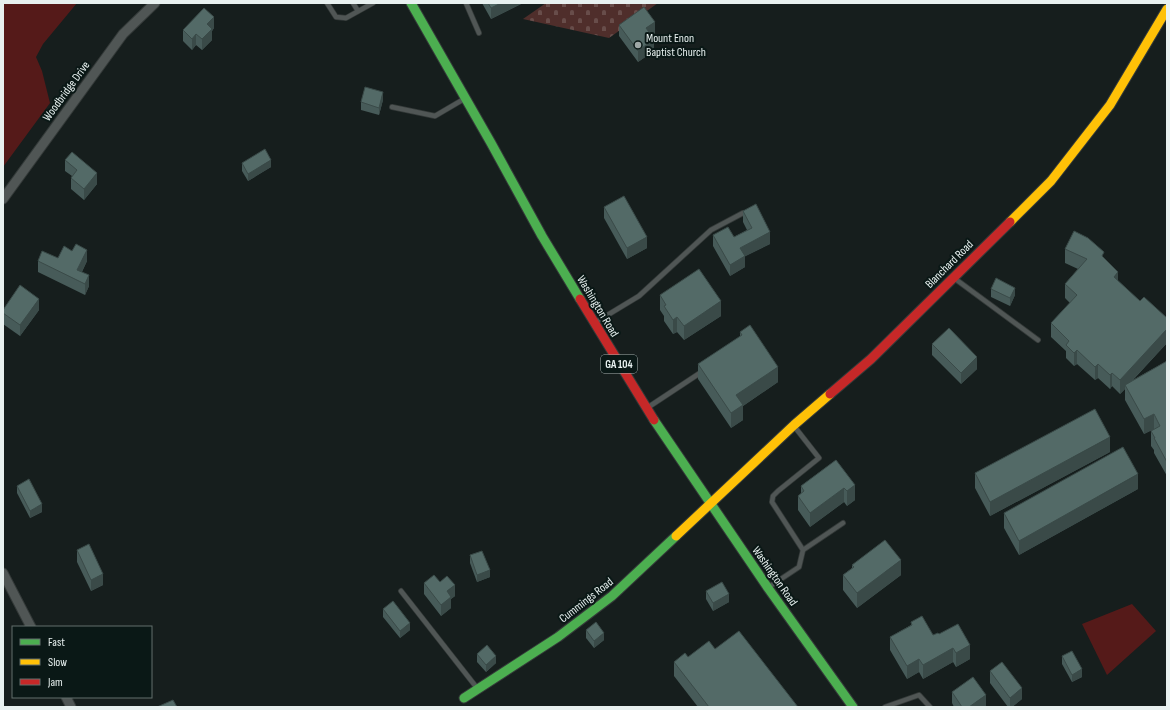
<svg xmlns="http://www.w3.org/2000/svg" width="1170" height="710" viewBox="0 0 1170 710" font-family="'Sofia Sans Condensed',sans-serif">
	<style>
		.cemetery { fill: url(#cemetery-stones) }
		.water { fill: #551a19 }
		.lines { fill: none; stroke-linecap: round; stroke-linejoin: round }
		.lane-casing { stroke: #343a39; stroke-width: 6 }
		.street-casing { stroke: #343a39; stroke-width: 11 }
		.fast-casing { stroke: #343a39; stroke-width: 11 }
		.slow-casing { stroke: #343a39; stroke-width: 11 }
		.jam-casing { stroke: #343a39; stroke-width: 11 }
		.lane { stroke: #505655; stroke-width: 4.5 }
		.street { stroke: #505655; stroke-width: 9 }
		.fast { stroke: #4caf50; stroke-width: 9 }
		.slow { stroke: #ffc107; stroke-width: 9 }
		.jam { stroke: #c62828; stroke-width: 9 }
		.wall { fill: #475b59 }
		.shaded-wall { fill: #3a4a48 }
		.building { fill: #536a67; stroke: #3a4a48 }
		.poi-dot { fill: #9ea7a6; stroke: #0a1816; stroke-width: 1.5 }
		.labels { text-anchor: middle; stroke-width: 4; stroke-linejoin: round; paint-order: stroke }
		.shield { fill: #0a1816; stroke: #a5b0af; stroke-width: 1 }
		.shield-label { font-size: 11px; font-weight: bold; fill: #e8f1f0 }
		.poi-label { font-size: 12px; fill: #e8f1f0; stroke: #0a1816; text-anchor: start }
		.street-label { font-size: 12px; fill: #e8f1f0; stroke: #0a1816 }
	</style>
	<defs>
		<pattern id="cemetery-stones" width="16" height="16" patternUnits="userSpaceOnUse"><rect width="16" height="16" fill="#4f2e2b"/><path d="M2 7V4a2 2 0 0 1 4 0v3zM10 15v-3a2 2 0 0 1 4 0v3z" fill="#684d4a"/></pattern>
	</defs>
	<rect width="100%" height="100%" fill="#161e1d"/>
	<path class="cemetery" d="M546 3H658L609 38 523 19Z"/>
	<g class="water">
		<path d="M3 3H77L43 44 36 57 42 71 50 103 3 167Z"/>
		<path d="M1132 604 1156 631 1107 675 1082 624Z"/>
	</g>
	<g class="lines">
		<g class="lane-casing">
			<g id="lane">
				<path d="M327 3 336 17 346 18 373 3"/>
				<path d="M353 3 358 11"/>
				<path d="M466 3 479 33"/>
				<path d="M392 107 435 116 464 99"/>
				<path d="M954 278 1038 340"/>
				<path d="M596 322 639 296 711 230 743 213"/>
				<path d="M647 408 703 371"/>
				<path d="M803 550 843 523"/>
				<path d="M769 587 799 567 803 550 772 502 773 496 778 491 819 458 794 426"/>
				<path d="M401 591 477 688"/>
				<path d="M885 707 919 695 930 707"/>
			</g>
		</g>
		<g class="street-casing">
			<g id="street">
				<path d="M3 199 123 34 155 3"/>
				<path d="M3 573 31 627"/>
				<path d="M66 697 71 707"/>
			</g>
		</g>
		<g class="fast-casing">
			<g id="fast">
				<path d="M411 3 491 143 542 236 580 299"/>
				<path d="M654 420 768 588 853 707"/>
				<path d="M464 698 558 637 612 596 676 536"/>
			</g>
		</g>
		<g class="slow-casing">
			<g id="slow">
				<path d="M1010 222 1051 181 1110 105 1167 9"/>
				<path d="M676 536 794 425 830 394"/>
			</g>
		</g>
		<g class="jam-casing">
			<g id="jam">
				<path d="M580 299 654 420"/>
				<path d="M830 394 871 359 1010 222"/>
			</g>
		</g>
		<use href="#lane" class="lane"/>
		<use href="#street" class="street"/>
		<use href="#fast" class="fast"/>
		<use href="#slow" class="slow"/>
		<use href="#jam" class="jam"/>
	</g>
	<g class="wall">
		<path d="M482 3H523L491 19Z"/>
		<path d="M619 25 655 33 651 36 654 51 638 62 619 36Z"/>
		<path d="M214 28 212 31V40L202 50 196 45 192 50 183 41V30Z"/>
		<path d="M383 100 379 115 361 110V102Z"/>
		<path d="M65 160 97 184 84 200 71 189V178L72 176 65 171Z"/>
		<path d="M242 163 271 167 248 181 242 171Z"/>
		<path d="M604 207 647 248 627 259 604 218Z"/>
		<path d="M743 211 770 244 745 256V267L730 276 713 246V235L734 237 747 230 743 222Z"/>
		<path d="M1065 249 1104 258 1118 282 1167 343 1133 380 1167 361V476L1154 453V450L1151 446V431L1154 429 1144 434 1125 400V389L1120 394 1112 386 1110 389 1098 378 1095 380 1077 364 1074 366 1066 358V351L1051 337V323L1070 303 1065 298V284L1078 269 1065 263Z"/>
		<path d="M58 258 87 261 82 272 89 286 85 295 38 272V261Z"/>
		<path d="M991 289 1015 295 1010 306 991 297Z"/>
		<path d="M660 295 721 316 684 340 677 332 673 334 664 321V316L660 310Z"/>
		<path d="M3 310H39L20 336 3 324Z"/>
		<path d="M740 332 778 382 743 406V420L731 428 698 379V364L740 337Z"/>
		<path d="M932 344 977 369 961 384 932 355Z"/>
		<path d="M1110 452 990 516 975 488V473Z"/>
		<path d="M836 460 855 500 847 506 844 502 810 527 798 510V496L801 494V486Z"/>
		<path d="M17 486 42 512 30 518 17 493Z"/>
		<path d="M1138 489 1019 555 1004 528V513Z"/>
		<path d="M77 550 103 585 91 591 77 562Z"/>
		<path d="M470 555 490 577 477 582 470 563Z"/>
		<path d="M852 565 901 575 857 608 843 590V575L852 568Z"/>
		<path d="M440 582 455 596 451 599V608L441 616 424 594V583Z"/>
		<path d="M706 591 729 602 713 611 706 599Z"/>
		<path d="M383 609 410 630 400 638 383 617Z"/>
		<path d="M911 622 933 635 939 634 970 659 956 667 953 662 923 679 919 672 907 679 890 650V637L911 625Z"/>
		<path d="M586 630 604 640 594 648 586 638Z"/>
		<path d="M715 649 798 707H698L674 676V662Z"/>
		<path d="M477 654 496 663 486 672 477 662Z"/>
		<path d="M1062 656 1082 677 1072 682 1062 664Z"/>
		<path d="M990 671 1022 699 1012 707H1008L990 683Z"/>
		<path d="M952 692 986 706 985 707H954L952 703Z"/>
	</g>
	<g class="shaded-wall">
		<path d="M501 3H523L491 19V8Z"/>
		<path d="M214 17V28L212 31V40L202 50V39L207 24Z"/>
		<path d="M655 22V33L646 40V28Z"/>
		<path d="M196 34V45L192 50V39Z"/>
		<path d="M654 39V51L638 62V51Z"/>
		<path d="M383 92V100L379 115V108Z"/>
		<path d="M271 160V167L248 181V174Z"/>
		<path d="M97 173V184L84 200V189Z"/>
		<path d="M770 232V244L740 259V248Z"/>
		<path d="M647 237V248L627 259V248Z"/>
		<path d="M87 250V261L77 281V270Z"/>
		<path d="M745 256V267L730 276V265Z"/>
		<path d="M1118 272V286L1114 277Z"/>
		<path d="M89 275V286L85 295V284Z"/>
		<path d="M1015 288V295L1010 306V298Z"/>
		<path d="M39 299V310L20 336V325Z"/>
		<path d="M721 301V316L684 340V326Z"/>
		<path d="M677 317V332L673 334V320Z"/>
		<path d="M1167 329V343L1126 387 1125 385V389L1120 394V380Z"/>
		<path d="M1077 350V364L1074 366V353Z"/>
		<path d="M977 357V369L961 384V373Z"/>
		<path d="M1098 364V378L1095 380V367Z"/>
		<path d="M778 367V382L743 406V420L731 428V413L736 395Z"/>
		<path d="M1112 373V386L1110 389V375Z"/>
		<path d="M1154 414V429L1144 434V419Z"/>
		<path d="M1110 437V452L990 516V502Z"/>
		<path d="M1138 474V489L1019 555V541Z"/>
		<path d="M855 485V500L847 506V491Z"/>
		<path d="M844 488V502L810 527V513Z"/>
		<path d="M42 504V512L30 518V511Z"/>
		<path d="M901 560V575L857 608V593Z"/>
		<path d="M490 570V577L477 582V575Z"/>
		<path d="M103 574V585L91 591V580Z"/>
		<path d="M455 585V596L451 599V608L441 616V605L447 591Z"/>
		<path d="M729 594V602L713 611V603Z"/>
		<path d="M410 623V630L400 638V631Z"/>
		<path d="M604 633V640L594 648V641Z"/>
		<path d="M970 645V659L956 667V653Z"/>
		<path d="M953 648V662L923 679V665Z"/>
		<path d="M496 656V663L486 672V665Z"/>
		<path d="M919 659V672L907 679V666Z"/>
		<path d="M1082 669V677L1072 682V675Z"/>
		<path d="M1022 688V699L1012 707H1010V698Z"/>
		<path d="M986 695V706L985 707H969Z"/>
	</g>
	<g class="building">
		<path d="M488 3H501L491 8Z"/>
		<path d="M644 7 655 22 646 28 654 39 638 51 619 25Z"/>
		<path d="M204 8 214 17 207 24 212 29 202 39 196 34 192 39 183 30Z"/>
		<path d="M365 87 383 92 379 108 361 102Z"/>
		<path d="M265 149 271 160 248 174 242 163Z"/>
		<path d="M72 152 97 173 84 189 71 178 77 170 65 160Z"/>
		<path d="M624 196 647 237 627 248 604 207Z"/>
		<path d="M756 204 770 232 740 248 745 256 730 265 713 235 728 227 734 237 752 228 743 211Z"/>
		<path d="M1074 231 1088 238 1104 252 1102 256 1118 272 1114 277 1140 301 1144 297 1167 318V329L1120 380 1112 373 1110 375 1098 364 1095 367 1077 350 1074 353 1066 345 1069 341 1051 323 1077 295 1065 284 1087 259 1065 249Z"/>
		<path d="M76 244 87 250 77 270 89 275 85 284 38 261 42 251 58 258 64 246 72 251Z"/>
		<path d="M699 269 721 301 684 326 677 317 673 320 664 306 666 305 660 295Z"/>
		<path d="M996 278 1015 288 1010 298 991 289Z"/>
		<path d="M20 285 39 299 20 325 3 313V310Z"/>
		<path d="M750 325 778 367 736 395 743 405 731 413 698 364 742 335 740 332Z"/>
		<path d="M949 328 977 357 961 373 932 344Z"/>
		<path d="M1167 361V462L1154 438H1155L1151 431 1160 426 1154 414 1144 419 1125 385Z"/>
		<path d="M1095 409 1110 437 990 502 975 473Z"/>
		<path d="M1123 447 1138 474 1019 541 1004 513Z"/>
		<path d="M836 460 855 485 847 491 844 488 810 513 798 496 804 491 801 486Z"/>
		<path d="M29 479 42 504 30 511 17 486Z"/>
		<path d="M885 540 901 560 857 593 843 575 854 567 852 565Z"/>
		<path d="M89 544 103 574 91 580 77 550Z"/>
		<path d="M482 551 490 570 477 575 470 555Z"/>
		<path d="M434 575 440 582 447 576 455 585 447 591 451 597 441 605 424 583Z"/>
		<path d="M722 582 729 594 713 603 706 591Z"/>
		<path d="M393 601 410 623 400 631 383 609Z"/>
		<path d="M922 616 933 635 938 633 939 634 958 624 970 645 956 653 953 648 923 665 919 659 907 666 890 637 912 625 911 622Z"/>
		<path d="M596 622 604 633 594 641 586 630Z"/>
		<path d="M739 631 798 707H709L674 662 685 653 688 657 709 641 715 649Z"/>
		<path d="M487 645 496 656 486 665 477 654Z"/>
		<path d="M1072 651 1082 669 1072 675 1062 656Z"/>
		<path d="M1002 662 1022 688 1010 698 990 671Z"/>
		<path d="M973 677 986 695 969 707H962L952 692Z"/>
		<path d="M173 700 177 707H157Z"/>
	</g>
	<circle class="poi-dot" cx="638" cy="45" r="4"/>
	<g class="labels">
		<rect class="shield" x="601" y="355" width="36" height="18" rx="3"/>
		<g class="shield-label">
			<text x="619" y="368">GA 104</text>
		</g>
		<g class="poi-label">
			<text x="646" y="42">Mount Enon<tspan x="646" dy="14">Baptist Church</tspan></text>
		</g>
		<g class="street-label">
			<text transform="translate(66 91) rotate(-54)" y="4">Woodbridge Drive</text>
			<text transform="translate(949 264) rotate(-45)" y="4">Blanchard Road</text>
			<text transform="translate(598 306) rotate(59)" y="4">Washington Road</text>
			<text transform="translate(775 576) rotate(55)" y="4">Washington Road</text>
			<text transform="translate(586 600) rotate(-38)" y="4">Cummings Road</text>
		</g>
	</g>
	<rect width="1170" height="710" fill="none" stroke="#e8f1f0" stroke-width="8"/>
	<rect x="12" y="626" width="140" height="72" fill="#0a1816" stroke="#636f6d"/>
	<rect x="20" y="639" width="20" height="6" fill="#4caf50" stroke="#636f6d"/>
	<text x="48" y="646" font-size="12" fill="#e8f1f0">Fast</text>
	<rect x="20" y="659" width="20" height="6" fill="#ffc107" stroke="#636f6d"/>
	<text x="48" y="666" font-size="12" fill="#e8f1f0">Slow</text>
	<rect x="20" y="679" width="20" height="6" fill="#c62828" stroke="#636f6d"/>
	<text x="48" y="686" font-size="12" fill="#e8f1f0">Jam</text>
</svg>
